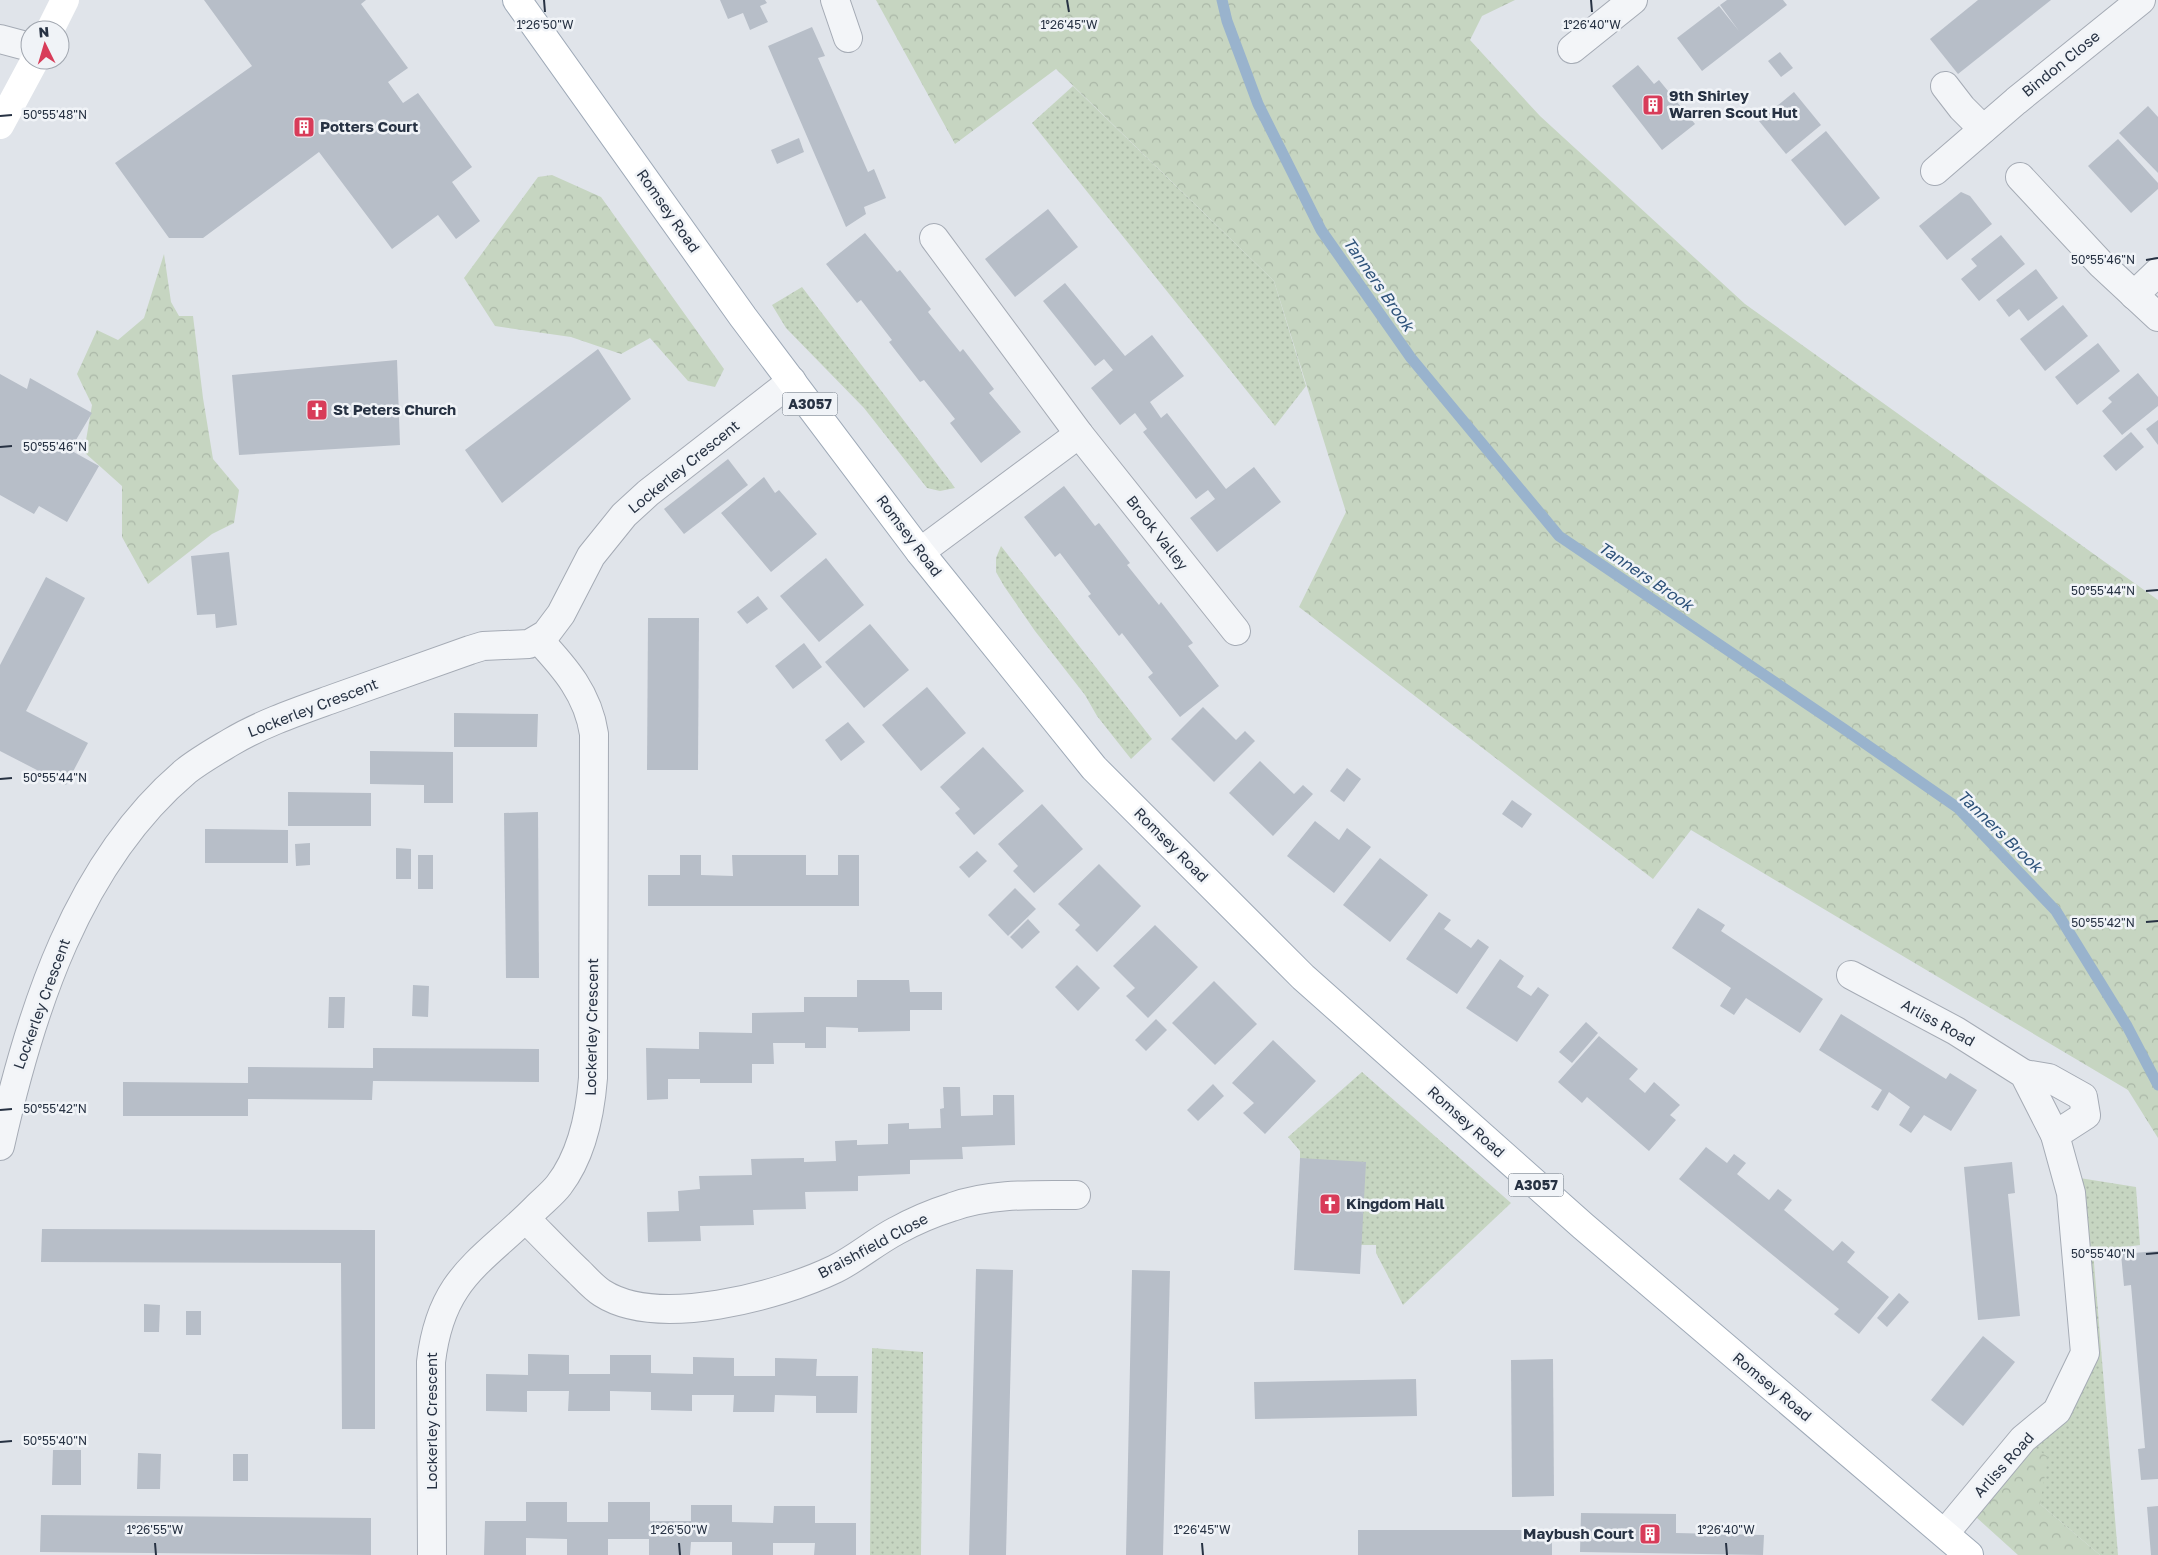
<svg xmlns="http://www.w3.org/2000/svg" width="2158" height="1555" viewBox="0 0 2158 1555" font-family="'Golos Text',sans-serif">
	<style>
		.grass { fill: url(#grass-dots) }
		.forest { fill: url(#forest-crowns) }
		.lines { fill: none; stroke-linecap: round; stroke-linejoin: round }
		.stream { stroke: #99b3cd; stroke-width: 11 }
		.building { fill: #b7bec8 }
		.street-casing { stroke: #a5abb5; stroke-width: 30 }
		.primary-casing { stroke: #9ea9b7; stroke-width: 30 }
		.street { stroke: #f3f5f8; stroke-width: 28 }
		.secondary { stroke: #fff; stroke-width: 28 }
		.primary { stroke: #fff; stroke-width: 28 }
		.ticks { fill: none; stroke: #273243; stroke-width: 2 }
		.labels { text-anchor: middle; stroke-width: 5; stroke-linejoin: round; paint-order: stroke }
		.shield { fill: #f0f3f7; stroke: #636c79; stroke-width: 1 }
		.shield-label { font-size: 14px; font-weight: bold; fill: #273243 }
		.street-label { font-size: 15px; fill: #273243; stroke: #f0f3f7 }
		.poi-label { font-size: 15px; font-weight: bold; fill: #273243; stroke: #f0f3f7; text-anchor: start }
		.water-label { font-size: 16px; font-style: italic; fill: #2e527a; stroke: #f0f3f7 }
		.ticks-label { font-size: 12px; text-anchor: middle; fill: #273243; stroke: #f0f3f7; stroke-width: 5; stroke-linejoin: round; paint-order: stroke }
	</style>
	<defs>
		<pattern id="grass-dots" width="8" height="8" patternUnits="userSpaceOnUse" patternTransform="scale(1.25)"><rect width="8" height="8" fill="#c6d5c1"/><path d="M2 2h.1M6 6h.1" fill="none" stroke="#aab7a7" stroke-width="1.8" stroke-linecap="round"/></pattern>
		<pattern id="forest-crowns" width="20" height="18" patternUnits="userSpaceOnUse" patternTransform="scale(1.25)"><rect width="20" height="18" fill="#c6d5c1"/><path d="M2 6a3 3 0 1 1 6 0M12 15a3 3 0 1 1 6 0" fill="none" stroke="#aab7a7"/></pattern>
	</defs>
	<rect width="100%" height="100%" fill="#e0e4ea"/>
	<g class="grass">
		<path d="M1073 86 1274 281 1306 386 1275 426 1032 123Z"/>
		<path d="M802 287 950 481 955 488 940 491 927 488 864 408 786 328 772 305Z"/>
		<path d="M1001 546 1152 739 1131 759 1097 716 1085 695 1035 631 1004 586 996 572V558Z"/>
		<path d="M1362 1072 1511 1203 1403 1305 1376 1253V1245H1361L1300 1158V1151L1288 1137Z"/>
		<path d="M2067 1176 2136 1187 2140 1245 2093 1251 2118 1555H2100L2040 1504 2023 1439 2085 1353Z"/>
		<path d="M872 1348 923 1352 921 1555H870Z"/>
	</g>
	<g class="forest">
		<path d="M876 0H1515L1482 16 1470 40 1540 116 1745 304 2158 600V1138L2128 1090 1691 830 1653 879 1299 607 1346 512 1274 281 1056 69 955 144Z"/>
		<path d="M552 175 601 197 724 369 715 387 688 381 650 338 621 354 571 337 495 326 464 278 538 177Z"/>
		<path d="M164 254 171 302 179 316H193L203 398 213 459 239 490 234 523 212 534 148 584 122 537V486L84 452 92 405 77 374 97 330 118 340 144 318Z"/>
		<path d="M2023 1439 2048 1457 2040 1504 2100 1555H2018L1966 1508Z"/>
	</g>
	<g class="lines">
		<path class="stream" d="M1222 0 1227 21 1258 104 1321 230 1411 358 1559 536 1844 729 1958 808 2056 911 2127 1026 2158 1085"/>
	</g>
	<g class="building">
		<path d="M204 0H366L361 4 408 68 388 82 403 103 418 93 472 167 452 182 480 221 456 239 438 215 392 249 319 152 203 238H169L115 163 252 66Z"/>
		<path d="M720 0H765L767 3 760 6 768 22 750 30 743 13 728 19Z"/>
		<path d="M1727 0H1783L1787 5 1702 71 1677 38 1719 6 1739 31 1720 5Z"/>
		<path d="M1978 0H2051L1958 74 1930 39Z"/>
		<path d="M812 27 825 56 818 58 868 172 874 169 886 198 864 207 866 214 846 227 768 46Z"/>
		<path d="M1780 52 1793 68 1781 77 1768 61Z"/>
		<path d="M1638 65 1654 84 1659 80 1695 124 1662 150 1612 86Z"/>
		<path d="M1794 92 1821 125 1786 154 1759 121Z"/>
		<path d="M2148 106 2158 117V173L2119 133Z"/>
		<path d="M1826 131 1880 198 1845 226 1791 160Z"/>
		<path d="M799 138 804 152 777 164 771 150Z"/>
		<path d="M2118 139 2158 183V189L2131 213 2088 166Z"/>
		<path d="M1961 192 1970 196 1992 224 1947 260 1919 226Z"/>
		<path d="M1048 209 1078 247 1015 297 985 259Z"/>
		<path d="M865 233 897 272 900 270 931 309 928 312 960 352 963 349 994 389 989 393 1021 432 981 463 950 423 955 419 924 380 920 382 889 342 892 340 861 300 857 303 826 264Z"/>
		<path d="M2001 235 2025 264 1979 301 1961 279 1977 266 1971 259Z"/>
		<path d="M2036 269 2058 298 2028 321 2019 309 2009 317 1996 300Z"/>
		<path d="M1065 283 1125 356 1152 335 1184 376 1150 402 1161 418 1167 413 1226 489 1254 467 1281 502 1217 552 1190 518 1215 499 1208 490 1196 499 1143 432 1147 429 1135 413 1120 425 1091 388 1113 370 1104 359 1095 366 1043 301Z"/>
		<path d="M2063 305 2088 336 2045 371 2020 339Z"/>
		<path d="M2098 343 2120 371 2077 405 2055 377Z"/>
		<path d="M598 349 631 399 502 503 465 450Z"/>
		<path d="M397 360 400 445 239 455 232 375Z"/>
		<path d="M2138 373 2158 397V406L2122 435 2102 411 2112 402 2108 398Z"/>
		<path d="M0 374 27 389 30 378 92 413 70 450 99 466 67 522 39 506 34 514 0 495Z"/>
		<path d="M2158 420V445L2146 429Z"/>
		<path d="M2131 432 2144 447 2116 471 2103 456Z"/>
		<path d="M728 459 748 485 684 534 664 509Z"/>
		<path d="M764 477 775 493 779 490 817 534 771 572 721 513Z"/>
		<path d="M1064 486 1095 526 1099 523 1130 563 1127 565 1159 605 1161 602 1193 643 1188 646 1219 686 1180 717 1148 677 1153 673 1122 633 1119 636 1088 596 1091 594 1060 553 1055 557 1024 517Z"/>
		<path d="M229 552 237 625 216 628 215 614 197 615 191 556Z"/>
		<path d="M826 558 864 605 819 642 780 596Z"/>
		<path d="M46 577 85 598 26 711 88 743 66 785 0 751V665Z"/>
		<path d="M758 596 768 609 747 624 737 612Z"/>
		<path d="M648 618H699L698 770H647Z"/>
		<path d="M870 624 909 670 864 708 825 662Z"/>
		<path d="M804 643 822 667 793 689 775 666Z"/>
		<path d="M927 687 966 733 921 771 882 725Z"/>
		<path d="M1203 707 1236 740 1245 731 1255 741 1214 782 1171 739Z"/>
		<path d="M454 713 538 714 537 747H454Z"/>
		<path d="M848 722 865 742 841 761 825 740Z"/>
		<path d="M983 747 1024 791 974 835 955 813 960 809 940 787Z"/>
		<path d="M370 751 453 752V803H424V785L370 784Z"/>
		<path d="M1260 761 1294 794 1303 785 1313 794 1273 836 1229 793Z"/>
		<path d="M1347 768 1361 779 1344 802 1330 791Z"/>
		<path d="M288 792 371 793V826H288Z"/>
		<path d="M1512 800 1532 814 1522 828 1502 814Z"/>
		<path d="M1042 804 1083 849 1034 893 1013 871 1018 866 998 844Z"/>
		<path d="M538 812 539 978H506L504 813Z"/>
		<path d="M1315 821 1339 840 1347 828 1371 847 1334 893 1287 856Z"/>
		<path d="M205 829 288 830V863H205Z"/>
		<path d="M310 843V865L296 866 295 844Z"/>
		<path d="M396 848 411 849V879H396Z"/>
		<path d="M977 851 987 861 969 878 959 867Z"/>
		<rect x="418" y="855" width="15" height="34"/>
		<path d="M680 855H701V875L733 876 732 855H806V875H838V855H859V906H648V875H680Z"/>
		<path d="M1380 858 1428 895 1390 942 1343 905Z"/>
		<path d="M1099 864 1141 906 1097 952 1075 930 1080 925 1058 904Z"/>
		<path d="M1015 888 1036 909 1008 936 988 915Z"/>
		<path d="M1698 908 1725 925 1721 931 1823 999 1800 1033 1746 998 1734 1015 1720 1006 1731 988 1672 948Z"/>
		<path d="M1439 912 1451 920 1444 929 1471 948 1478 939 1489 947 1457 994 1406 959Z"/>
		<path d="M1028 919 1040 932 1022 949 1010 937Z"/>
		<path d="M1155 925 1198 967 1148 1018 1126 996 1135 988 1113 966Z"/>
		<path d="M1500 959 1524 976 1517 987 1531 996 1538 987 1549 995 1517 1042 1466 1008Z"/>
		<path d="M1077 965 1100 988 1078 1011 1055 987Z"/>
		<path d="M857 980H909L910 992H942V1010H910V1031L858 1032V1028L826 1027V1048H805V1043H773L774 1064H752V1083H700V1079H668V1099L647 1100 646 1048 699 1049V1032L752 1033V1013L804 1012V997H857Z"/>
		<path d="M1214 981 1257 1024 1215 1065 1172 1023Z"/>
		<path d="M413 985 429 986 428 1017 412 1016Z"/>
		<path d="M329 997H345L344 1028H328Z"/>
		<path d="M1841 1014 1946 1079 1950 1073 1977 1090 1951 1131 1924 1115 1911 1133 1899 1125 1910 1107 1889 1092 1878 1111 1871 1107 1882 1090 1819 1050Z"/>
		<path d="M1156 1019 1167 1030 1146 1051 1135 1040Z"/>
		<path d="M1586 1022 1598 1033 1572 1063 1559 1052Z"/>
		<path d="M1599 1036 1638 1069 1629 1079 1645 1093 1654 1082 1680 1105 1670 1115 1676 1120 1649 1151 1587 1097 1582 1103 1558 1082Z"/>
		<path d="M1273 1040 1316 1081 1265 1134 1243 1113 1254 1103 1232 1083Z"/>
		<path d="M373 1048 539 1049V1082L373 1081 372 1100 248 1099V1116H123V1082L248 1083V1067L373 1068Z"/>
		<path d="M1213 1084 1224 1096 1198 1121 1187 1110Z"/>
		<path d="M943 1087H960L961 1116 993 1115V1095H1014L1015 1145 962 1147 963 1159 910 1160V1174L858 1176V1191L805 1192 806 1209 753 1210 754 1225 700 1226 701 1241 648 1242 647 1212 679 1211 678 1191 700 1189 699 1176 752 1175 751 1159 804 1158V1162L836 1161 835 1141 857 1140V1145L888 1144V1124L909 1123V1129L941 1128 940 1109 944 1108Z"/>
		<path d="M1706 1147 1727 1163 1734 1154 1746 1163 1737 1174 1769 1200 1778 1189 1792 1200 1784 1210 1833 1251 1842 1241 1855 1252 1847 1262 1889 1297 1859 1334 1834 1314 1839 1309 1679 1179Z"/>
		<path d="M1300 1158 1366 1162 1360 1274 1294 1270Z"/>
		<path d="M2012 1162 2015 1193 2008 1194 2020 1316 1978 1320 1964 1167Z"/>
		<path d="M42 1229 375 1230V1429H342L341 1263 41 1262Z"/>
		<path d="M2158 1251V1479L2141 1480 2138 1449 2145 1448 2131 1285 2124 1286 2121 1254Z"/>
		<path d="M976 1269 1013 1270 1006 1555H969Z"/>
		<path d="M1132 1270 1170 1271 1163 1555H1126Z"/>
		<path d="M1899 1293 1909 1302 1887 1327 1877 1318Z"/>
		<path d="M144 1304 160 1305 159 1332H144Z"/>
		<rect x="186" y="1311" width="15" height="24"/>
		<path d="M1983 1336 2015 1362 1963 1426 1931 1400Z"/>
		<path d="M528 1354 569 1355V1374H610V1355H651V1373L693 1374V1357L734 1358V1376H775V1358L817 1359 816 1376H858L857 1413H816V1396L775 1395 774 1412H733L734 1395H692V1411L651 1410V1392L610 1391V1411H568L569 1391H527V1412L486 1411V1374L528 1375Z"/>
		<path d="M1553 1359 1554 1496 1512 1497 1511 1360Z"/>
		<path d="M1416 1379 1417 1416 1255 1419 1254 1382Z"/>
		<path d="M53 1450H81V1485H52Z"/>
		<path d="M138 1453 161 1454 160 1489H137Z"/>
		<rect x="233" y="1454" width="15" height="27"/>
		<path d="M526 1502H567V1522H608V1502H650V1521H691V1505H732V1522L773 1523 774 1506H815V1523H856V1555H814L815 1543H773V1555H732V1542H691L690 1555H649V1539H608V1555H567V1539L526 1538V1555H484L485 1521H526Z"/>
		<path d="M2158 1506V1555H2151L2147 1507Z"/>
		<path d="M1581 1513 1676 1514V1533L1764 1535 1763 1555 1580 1552Z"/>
		<path d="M41 1515 371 1518V1555L40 1552Z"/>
		<rect x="1358" y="1530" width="194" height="25"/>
	</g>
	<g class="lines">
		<g class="street-casing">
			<g id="street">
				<path d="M835 0 848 38"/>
				<path d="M0 39 30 47"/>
				<path d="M1572 49 1633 0"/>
				<path d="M1945 86 1962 108 1983 129"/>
				<path d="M1935 171 2016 101 2141 0"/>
				<path d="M2020 177 2101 264 2158 317"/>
				<path d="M934 238 1079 434 1236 631"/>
				<path d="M2134 295 2158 272"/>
				<path d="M920 552 1079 434"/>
				<path d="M1851 975 1956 1031 2024 1074 2055 1135 2071 1193 2085 1353 2057 1411 2023 1439 1945 1533"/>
				<path d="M2024 1074 2049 1078 2083 1097 2086 1115 2055 1135"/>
				<path d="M0 1146C30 1012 77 863 186 771 200 760 216 751 231 742 263 723 299 711 335 698 380 682 425 666 470 650L483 646 529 644 546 634 561 614 591 556 624 515 648 493 792 381"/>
				<path d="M526 1219C544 1237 561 1255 579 1272 586 1279 594 1288 602 1293 658 1329 779 1296 835 1269 857 1258 875 1242 896 1231 914 1221 933 1213 952 1207 990 1193 1035 1195 1076 1195"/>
				<path d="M432 1555 431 1362C441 1276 483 1262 537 1207 544 1200 553 1193 559 1185 582 1155 590 1116 593 1078L594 734C588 694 565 668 539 640"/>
			</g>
		</g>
		<g class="primary-casing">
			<path id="primary" d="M517 0 743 317 920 552 1094 768 1303 977 1583 1226 1969 1555"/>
		</g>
		<use href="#street" class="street"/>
		<g class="secondary">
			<path d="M50 30 65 0"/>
			<path d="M0 125 35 60"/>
		</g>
		<use href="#primary" class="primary"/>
	</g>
	<path class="ticks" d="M544 0 545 12M1067 0 1069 12M1591 0 1592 12M0 116 12 115M2146 260 2158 258M0 447 12 446M2146 591 2158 590M0 779 12 778M2146 922 2158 921M0 1110 12 1109M2146 1254 2158 1253M0 1442 12 1441M155 1543 156 1555M679 1543 680 1555M1202 1543 1203 1555M1726 1543 1727 1555"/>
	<defs>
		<g id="building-square" transform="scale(1.125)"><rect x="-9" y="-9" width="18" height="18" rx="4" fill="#d83c59" stroke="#f0f3f7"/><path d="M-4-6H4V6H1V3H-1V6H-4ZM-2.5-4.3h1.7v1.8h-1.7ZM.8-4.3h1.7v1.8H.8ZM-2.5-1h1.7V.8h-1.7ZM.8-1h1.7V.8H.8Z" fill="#fff"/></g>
		<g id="church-square" transform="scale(1.125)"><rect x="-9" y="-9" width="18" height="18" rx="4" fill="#d83c59" stroke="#f0f3f7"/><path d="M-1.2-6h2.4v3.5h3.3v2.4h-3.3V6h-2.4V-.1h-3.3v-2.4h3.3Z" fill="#fff"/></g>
	</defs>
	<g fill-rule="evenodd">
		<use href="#building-square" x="1653" y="105"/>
		<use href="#building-square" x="304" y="127"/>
		<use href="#church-square" x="317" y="410"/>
		<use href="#church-square" x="1330" y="1204"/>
		<use href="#building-square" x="1650" y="1534"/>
	</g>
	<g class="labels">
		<g class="shield">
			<rect x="782.5" y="392.5" width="55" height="23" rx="4"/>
			<rect x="1508.5" y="1173.5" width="55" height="23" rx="4"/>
		</g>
		<g class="shield-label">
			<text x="810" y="409">A3057</text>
			<text x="1536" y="1190">A3057</text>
		</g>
		<g class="street-label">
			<text transform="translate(2061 64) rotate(-39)" y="5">Bindon Close</text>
			<text transform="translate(668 211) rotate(55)" y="5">Romsey Road</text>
			<text transform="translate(684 467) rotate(-39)" y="5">Lockerley Crescent</text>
			<text transform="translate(1157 533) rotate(52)" y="5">Brook Valley</text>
			<text transform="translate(909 536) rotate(53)" y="5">Romsey Road</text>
			<text transform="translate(313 708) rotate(-21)" y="5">Lockerley Crescent</text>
			<text transform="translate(1171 845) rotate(45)" y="5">Romsey Road</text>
			<text transform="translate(42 1004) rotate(-70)" y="5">Lockerley Crescent</text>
			<text transform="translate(1938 1023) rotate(29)" y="5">Arliss Road</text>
			<text transform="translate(592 1027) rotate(-89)" y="5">Lockerley Crescent</text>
			<text transform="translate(1466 1122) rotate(42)" y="5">Romsey Road</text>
			<text transform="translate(873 1246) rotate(-28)" y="5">Braishfield Close</text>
			<text transform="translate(1772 1387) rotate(40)" y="5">Romsey Road</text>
			<text transform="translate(432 1421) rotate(-90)" y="5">Lockerley Crescent</text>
			<text transform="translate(2004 1465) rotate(-48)" y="5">Arliss Road</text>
		</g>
		<g class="poi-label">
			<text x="1669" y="101">9th Shirley<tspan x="1669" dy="17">Warren Scout Hut</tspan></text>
			<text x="320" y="132">Potters Court</text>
			<text x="333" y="415">St Peters Church</text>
			<text x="1346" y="1209">Kingdom Hall</text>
			<text x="1634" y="1539" text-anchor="end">Maybush Court</text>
		</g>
		<g class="water-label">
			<text transform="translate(1379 284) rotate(55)" y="6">Tanners Brook</text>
			<text transform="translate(1646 576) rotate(34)" y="6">Tanners Brook</text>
			<text transform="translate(2000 831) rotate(44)" y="6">Tanners Brook</text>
		</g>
	</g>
	<g class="ticks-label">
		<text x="545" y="29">1°26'50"W</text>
		<text x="1069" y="29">1°26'45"W</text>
		<text x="1592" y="29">1°26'40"W</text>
		<text x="55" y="119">50°55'48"N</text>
		<text x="2103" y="264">50°55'46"N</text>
		<text x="55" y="451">50°55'46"N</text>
		<text x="2103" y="595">50°55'44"N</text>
		<text x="55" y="782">50°55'44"N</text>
		<text x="2103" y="927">50°55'42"N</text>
		<text x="55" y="1113">50°55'42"N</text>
		<text x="2103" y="1258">50°55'40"N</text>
		<text x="55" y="1445">50°55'40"N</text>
		<text x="155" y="1534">1°26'55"W</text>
		<text x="679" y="1534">1°26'50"W</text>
		<text x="1202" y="1534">1°26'45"W</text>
		<text x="1726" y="1534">1°26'40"W</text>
	</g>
	<g transform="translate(45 45) rotate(355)"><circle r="24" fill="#f0f3f7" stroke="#a0a6af"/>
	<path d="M0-4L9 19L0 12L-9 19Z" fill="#d83c59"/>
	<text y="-8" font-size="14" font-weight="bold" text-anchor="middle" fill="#273243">N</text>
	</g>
</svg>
